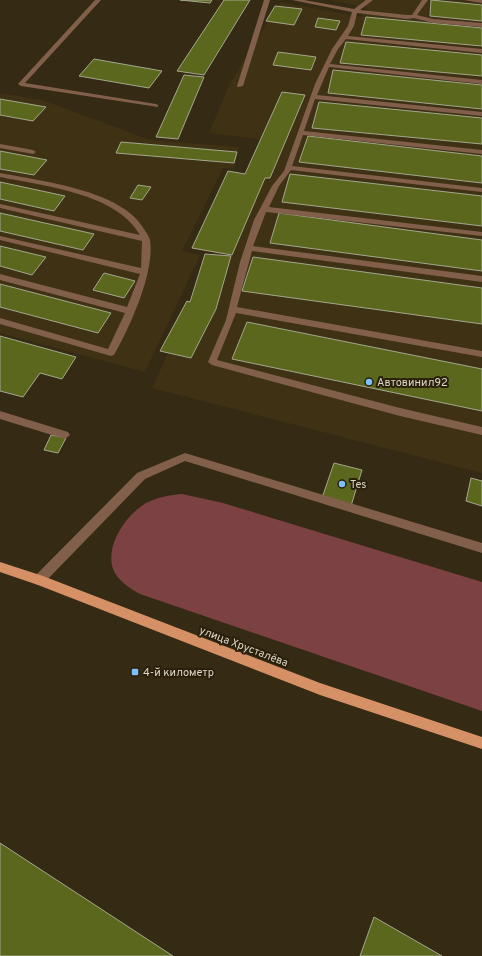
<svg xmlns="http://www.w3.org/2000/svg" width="482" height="956" viewBox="0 0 482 956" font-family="Overpass,sans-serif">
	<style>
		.built { fill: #3f3114 }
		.green { fill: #7c4143 }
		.building { fill: #5c671e; stroke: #a3a88d }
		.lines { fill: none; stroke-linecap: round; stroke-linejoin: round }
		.minor { fill: #815f4b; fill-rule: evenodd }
		.major { fill: #d59066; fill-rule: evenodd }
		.poi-dot { fill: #7ebef9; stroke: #2a200a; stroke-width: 1.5 }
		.labels { text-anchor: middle; stroke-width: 4; stroke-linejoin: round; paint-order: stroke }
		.poi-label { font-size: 11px; fill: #dcd6c8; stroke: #2a200a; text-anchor: start }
		.street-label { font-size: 11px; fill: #dcd6c8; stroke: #2a200a }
	</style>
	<rect width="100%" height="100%" fill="#352a14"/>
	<g class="built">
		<path d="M329 0H372L370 4 373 0H482V473L152 388 214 253 192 249 230 174 251 178 266 140 209 133 229 85 280 2 361 17 368 8Z"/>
		<path d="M0 93 42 100 150 140 239 147 234 169 223 168 182 251 200 255 145 372 0 333Z"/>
	</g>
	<path class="green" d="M182 494 223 503 482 582V711L140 594C129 588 118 581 113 569 105 545 126 515 146 503 158 497 170 495 182 494Z"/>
	<g class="building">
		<path d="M180 0H212L210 3Z"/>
		<path d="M224 0H250L204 75 177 71Z"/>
		<path d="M431 0 482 5V21L430 16Z"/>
		<path d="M275 6 302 9 294 25 266 21Z"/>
		<path d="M366 17 482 28V46L361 35Z"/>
		<path d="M318 18 340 21 336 30 315 27Z"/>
		<path d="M346 42 482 55V76L340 63Z"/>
		<path d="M278 52 316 57 311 70 273 65Z"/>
		<path d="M94 59 162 71 149 88 79 76Z"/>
		<path d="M333 70 482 85V109L328 93Z"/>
		<path d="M184 75 204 77 178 139 156 137Z"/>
		<path d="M282 92 305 95 270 178H265L232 255 192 248 228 171 245 174Z"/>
		<path d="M0 99 46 107 33 121 0 115Z"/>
		<path d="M319 102 482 118V144L312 128Z"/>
		<path d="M308 136 482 156V183L299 162Z"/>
		<path d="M121 142 237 152 234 163 116 153Z"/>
		<path d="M0 151 47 160 34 175 0 169Z"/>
		<path d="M290 174 482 196V226L282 202Z"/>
		<path d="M0 182 65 196 54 211 0 199Z"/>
		<path d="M138 185 151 187 142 200 130 198Z"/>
		<path d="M0 213 94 234 83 250 0 231Z"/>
		<path d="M279 213 482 240V271L270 243Z"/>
		<path d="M0 246 46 257 32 275 0 266Z"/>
		<path d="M205 254 231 256 216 309 191 358 160 351 187 301 190 302Z"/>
		<path d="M253 257 482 288V324L242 291Z"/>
		<path d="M104 273 135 281 124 298 93 290Z"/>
		<path d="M0 284 111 313 98 333 0 307Z"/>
		<path d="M247 322 482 369V411L232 359Z"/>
		<path d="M0 336 76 357 62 379 40 373 23 397 0 391Z"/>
		<path d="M51 435 66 438 58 453 44 450Z"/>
		<path d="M334 463 362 470 351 506 322 498Z"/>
		<path d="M471 478 482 481V506L466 501Z"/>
		<path d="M0 843 173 956H0Z"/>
		<path d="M374 917 442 956H360Z"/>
	</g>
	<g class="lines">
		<g class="minor">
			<path d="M95 0H101L25 83 156 104 158 105V107L21 86 18 84Z"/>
			<path d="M264 0H270L243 86 238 87 237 86Z"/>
			<path d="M292 0H304L354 9 366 0H373L360 10 407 15H412L422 0H428L417 15 433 19 482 23V27L433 23 414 18 407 19 357 13 354 26 348 36 482 49V53L346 39 338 49 330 64 482 80V84L329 67 317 95 482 112V116L315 99 304 131 482 150V154L303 135 292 166 482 188V192L291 170 279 186 269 207 482 232V236L266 212 253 246 482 276V282L252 251 237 307 482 351V357L236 313 217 360 400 408 482 427V435L400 416 212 365 208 362 226 320 240 262 254 220 272 186 284 171 315 84 332 49 348 26 352 12Z"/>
			<path d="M464 0H482V3Z"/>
			<path d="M0 144 33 150 36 152 33 154 0 148Z"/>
			<path d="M0 173C41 181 122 190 144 229 146 232 149 236 150 240 155 272 130 327 114 355L111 356 0 324V318L108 349 125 313 0 280V274L127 307 140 274 0 240V236L141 268 142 241 0 208V204L140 235C116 193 44 186 0 177Z"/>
			<path d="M0 411 68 432 70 435 65 439 0 419Z"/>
			<path d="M185 453 482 543V553L185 461 145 479 43 584 39 585 35 584 34 580 35 576 137 473Z"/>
		</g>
		<path class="major" d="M0 562 43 576 320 683 482 737V749L320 695 38 585 0 572Z"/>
	</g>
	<g class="poi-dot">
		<circle cx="369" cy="382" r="4"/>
		<circle cx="342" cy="484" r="4"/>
		<rect x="131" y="668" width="8" height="8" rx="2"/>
	</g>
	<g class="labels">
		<g class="poi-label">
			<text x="377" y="386">Автовинил92</text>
			<text x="350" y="488">Tes</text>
			<text x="143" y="676">4-й километр</text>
		</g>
		<g class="street-label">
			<text transform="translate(244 646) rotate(21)" y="4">улица Хрусталёва</text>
		</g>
	</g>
</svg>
